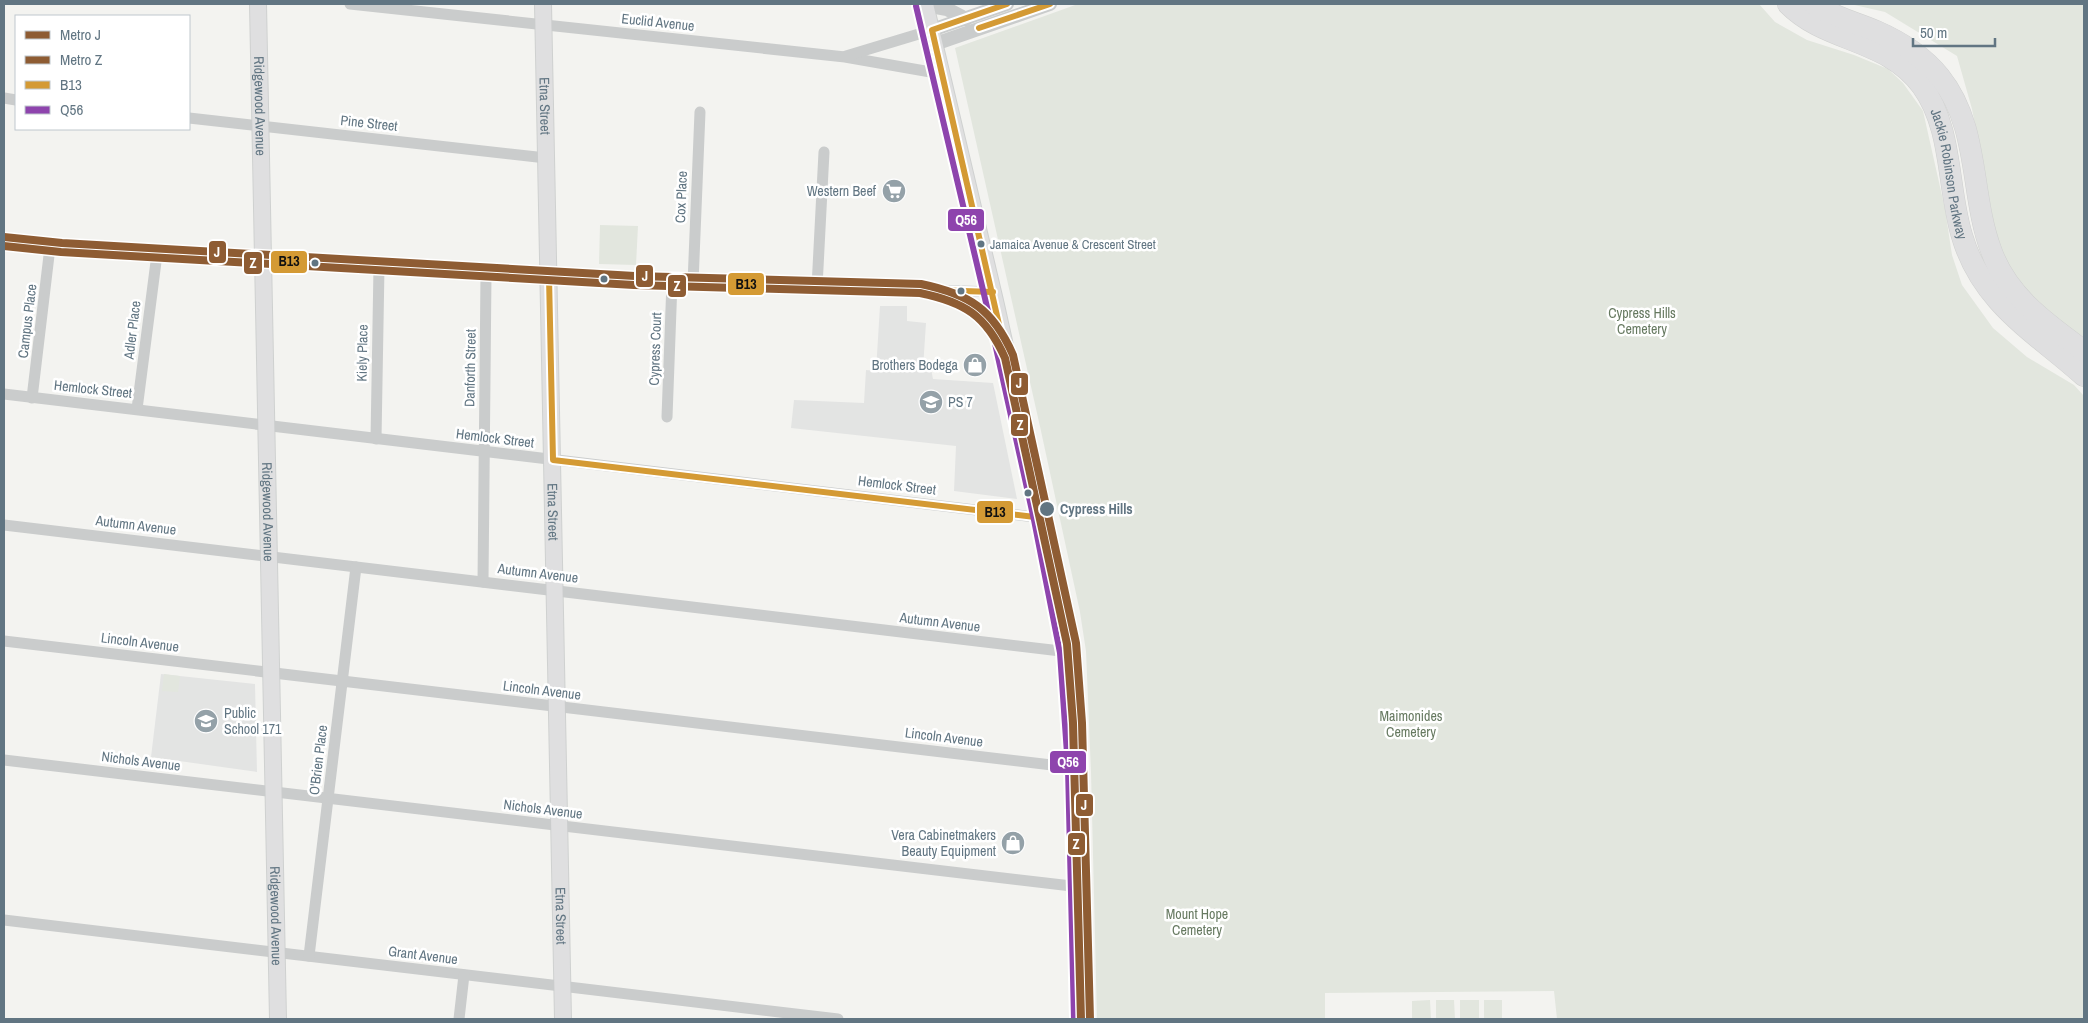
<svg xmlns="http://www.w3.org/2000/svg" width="2088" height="1023" viewBox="0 0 2088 1023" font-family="'Archivo Narrow',sans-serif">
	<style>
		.built { fill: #e3e4e3 }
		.green { fill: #e2e6de }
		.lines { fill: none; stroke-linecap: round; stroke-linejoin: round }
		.secondary-casing { stroke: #cfd1d0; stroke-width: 18 }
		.motorway-casing { stroke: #cfd0cf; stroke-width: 22 }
		.minor { stroke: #cacccc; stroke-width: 11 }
		.tertiary { stroke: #cacccc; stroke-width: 14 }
		.secondary { stroke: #dfdfe0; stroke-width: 16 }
		.motorway { stroke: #dfdfe0; stroke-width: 21 }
		.bus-1-casing { stroke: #fff; stroke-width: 10 }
		.bus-2-casing { stroke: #fff; stroke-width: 10 }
		.bus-1 { stroke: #d49a34; stroke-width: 6 }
		.bus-2 { stroke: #8e44ad; stroke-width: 6 }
		.metro-1-casing { stroke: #fff; stroke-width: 11 }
		.metro-2-casing { stroke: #fff; stroke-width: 11 }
		.metro-1 { stroke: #8e5c33; stroke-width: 8 }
		.metro-2 { stroke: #8e5c33; stroke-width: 8 }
		.bus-dot { fill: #617582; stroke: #fff; stroke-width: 2 }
		.labels { text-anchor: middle; stroke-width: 5; stroke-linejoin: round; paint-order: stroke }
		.bus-label { font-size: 13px; fill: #617582; stroke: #fff; text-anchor: start }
		.street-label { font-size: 14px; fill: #617582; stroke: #fff }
		.poi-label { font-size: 14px; fill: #617582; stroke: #fff; text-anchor: end }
		.park-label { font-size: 14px; fill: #667960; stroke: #fff }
		.stop-label { font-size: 14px; font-weight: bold; fill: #617582; stroke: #fff; text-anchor: start }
		.line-badge { stroke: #fff; stroke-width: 2 }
		.badge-label { font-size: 14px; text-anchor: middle; font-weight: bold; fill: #fff }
		.pale-badge-label { font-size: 14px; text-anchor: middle; font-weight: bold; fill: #111 }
	</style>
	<rect width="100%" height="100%" fill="#f3f3f0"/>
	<g class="built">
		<path d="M880 306H907V321L926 323 923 368 931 369 933 379 993 383 1017 499 954 491 956 446 791 428 794 400 864 403 866 370 876 371Z"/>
		<path d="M161 674 255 684 257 772 151 757Z"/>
	</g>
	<g class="green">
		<path d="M1078 4H1759L1775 22 1807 40 1854 55 1888 69 1903 83 1923 111 1945 209 1952 255 1962 285 1993 328 2027 357 2074 385 2084 396V1019H1557L1554 991 1325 993V1019H1097L1091 772 1086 651 1080 612 1041 431 955 48Z"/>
		<path d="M1850 4H2084V337L2054 320 2022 288 1999 251 1972 109 1957 56 1885 12Z"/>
		<path d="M600 225 638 226 636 265 599 264Z"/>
		<path d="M164 674 180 676 178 692 162 691Z"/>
		<path d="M1430 1000 1431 1019H1412V1001Z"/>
		<path d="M1436 1000H1454L1455 1019H1436Z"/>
		<rect x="1460" y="1000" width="19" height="19"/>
		<rect x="1484" y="1000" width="18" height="19"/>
	</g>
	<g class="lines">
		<g class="secondary-casing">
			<g id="secondary">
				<path id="s1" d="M258 4 278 1019"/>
				<path id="s2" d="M543 4 563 1019"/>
				<path d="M925 4 996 305 1043 518 1069 652 1077 768 1083 1019"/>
			</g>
		</g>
		<g class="motorway-casing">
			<g id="motorway">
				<path id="s3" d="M1788 4C1826 43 1887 38 1922 86 1953 129 1947 187 1962 236 1982 304 2035 332 2084 376"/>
				<path d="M1814 4C1833 17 1855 22 1876 31 1899 41 1924 57 1940 77 1980 127 1970 194 1991 250 2007 296 2047 324 2084 351"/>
			</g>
		</g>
		<g class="minor">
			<path d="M350 4 845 57 942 74"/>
			<path d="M846 56 932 30"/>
			<path d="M4 98 16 100"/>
			<path d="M189 118 546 158"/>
			<path d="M4 244 539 277 993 292"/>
			<path d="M693 283 700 112"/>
			<path d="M817 287 824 152"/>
			<path d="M4 394 1043 518"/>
			<path d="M32 398 50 247"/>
			<path d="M137 409 157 254"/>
			<path d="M667 417 672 282"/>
			<path d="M376 439 379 267"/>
			<path d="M4 525 1069 652"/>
			<path d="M483 582 486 274"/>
			<path d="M4 641 1077 768"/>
			<path d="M4 760 1080 887"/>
			<path d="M4 920 838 1019"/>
			<path d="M309 956 356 567"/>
			<path d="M459 1019 464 975"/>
		</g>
		<g class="tertiary">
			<path d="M925 5 947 9 966 19"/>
			<path d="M932 30 1007 4"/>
			<path d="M935 44 1050 4"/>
		</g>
		<use href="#secondary" class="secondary"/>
		<use href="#motorway" class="motorway"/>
		<g class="bus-1-casing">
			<g id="bus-1">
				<path d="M979 28 1050 4"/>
				<path d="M4 244 539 277 993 292"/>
				<path d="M549 277 553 460 1043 518 932 30 1007 4"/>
			</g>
		</g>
		<g class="bus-2-casing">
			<path id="bus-2" d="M916 6 987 307 1034 520 1060 653 1068 768 1074 1019"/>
		</g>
		<use href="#bus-1" class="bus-1"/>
		<use href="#bus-2" class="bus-2"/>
		<g class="metro-1-casing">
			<path id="metro-1" d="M4 237 62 243 635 276 921 284C969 294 993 309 1013 355L1076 643 1082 723 1090 1019"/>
		</g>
		<g class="metro-2-casing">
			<path id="metro-2" d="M4 246 61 252 634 285 920 293C964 302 986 315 1005 358L1067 644 1073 723 1081 1019"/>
		</g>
		<use href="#metro-1" class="metro-1"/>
		<use href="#metro-2" class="metro-2"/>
	</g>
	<defs>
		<g id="supermarket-disc" transform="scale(1.25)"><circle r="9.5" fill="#94a1a8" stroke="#fff"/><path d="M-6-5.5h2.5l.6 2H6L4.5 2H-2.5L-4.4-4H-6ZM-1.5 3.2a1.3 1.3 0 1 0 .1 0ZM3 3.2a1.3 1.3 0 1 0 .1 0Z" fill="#fff"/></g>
		<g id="shop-disc" transform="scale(1.25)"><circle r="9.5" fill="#94a1a8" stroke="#fff"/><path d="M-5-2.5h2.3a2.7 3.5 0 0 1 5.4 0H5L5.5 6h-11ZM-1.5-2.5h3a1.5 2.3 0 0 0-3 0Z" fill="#fff"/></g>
		<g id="school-disc" transform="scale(1.25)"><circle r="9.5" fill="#94a1a8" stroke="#fff"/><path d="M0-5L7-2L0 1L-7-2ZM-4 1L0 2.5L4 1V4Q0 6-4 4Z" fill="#fff"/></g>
	</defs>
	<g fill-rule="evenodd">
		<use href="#supermarket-disc" x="894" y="191"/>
		<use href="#shop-disc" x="975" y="365"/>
		<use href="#school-disc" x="931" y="402"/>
		<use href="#school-disc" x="206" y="721"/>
		<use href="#shop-disc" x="1013" y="843"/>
	</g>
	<g class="bus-dot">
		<circle cx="981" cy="244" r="4.5"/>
		<circle cx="315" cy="263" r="4.5"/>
		<circle cx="604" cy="279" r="4.5"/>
		<circle cx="961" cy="291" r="4.5"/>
		<circle cx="1028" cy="493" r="4.5"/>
		<circle cx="1047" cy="509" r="8"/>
	</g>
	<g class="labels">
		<g class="bus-label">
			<text x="990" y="249">Jamaica Avenue &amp; Crescent Street</text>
		</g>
		<g class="street-label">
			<text transform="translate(658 22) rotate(6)" y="5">Euclid Avenue</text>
			<text dy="5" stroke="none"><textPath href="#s1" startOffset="102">Ridgewood Avenue</textPath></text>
			<text dy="5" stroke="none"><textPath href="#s2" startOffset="102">Etna Street</textPath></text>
			<text transform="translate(369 123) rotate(6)" y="5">Pine Street</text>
			<text dy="5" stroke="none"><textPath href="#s3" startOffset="252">Jackie Robinson Parkway</textPath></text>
			<text transform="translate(681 197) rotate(-88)" y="5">Cox Place</text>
			<text transform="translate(27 321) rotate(-83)" y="5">Campus Place</text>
			<text transform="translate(132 330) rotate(-83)" y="5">Adler Place</text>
			<text transform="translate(655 349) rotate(-88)" y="5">Cypress Court</text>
			<text transform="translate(362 353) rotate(-89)" y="5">Kiely Place</text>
			<text transform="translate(470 368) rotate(-89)" y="5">Danforth Street</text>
			<text transform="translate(93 389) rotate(6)" y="5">Hemlock Street</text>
			<text transform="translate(495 438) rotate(7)" y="5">Hemlock Street</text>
			<text transform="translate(897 485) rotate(7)" y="5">Hemlock Street</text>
			<text dy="5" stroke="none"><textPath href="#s1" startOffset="508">Ridgewood Avenue</textPath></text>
			<text dy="5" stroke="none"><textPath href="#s2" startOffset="508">Etna Street</textPath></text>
			<text transform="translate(136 525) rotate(7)" y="5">Autumn Avenue</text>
			<text transform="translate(538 573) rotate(7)" y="5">Autumn Avenue</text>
			<text transform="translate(940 622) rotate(7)" y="5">Autumn Avenue</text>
			<text transform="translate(140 642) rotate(7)" y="5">Lincoln Avenue</text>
			<text transform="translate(542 690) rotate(7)" y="5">Lincoln Avenue</text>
			<text transform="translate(944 737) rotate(7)" y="5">Lincoln Avenue</text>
			<text transform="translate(318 760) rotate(-83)" y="5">O'Brien Place</text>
			<text transform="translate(141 761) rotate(7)" y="5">Nichols Avenue</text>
			<text transform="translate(543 809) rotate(7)" y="5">Nichols Avenue</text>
			<text dy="5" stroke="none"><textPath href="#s1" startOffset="912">Ridgewood Avenue</textPath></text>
			<text dy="5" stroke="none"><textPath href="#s2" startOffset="912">Etna Street</textPath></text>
			<text transform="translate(423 955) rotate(7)" y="5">Grant Avenue</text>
		</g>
		<g class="poi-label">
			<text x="876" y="196">Western Beef</text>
			<text x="958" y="370">Brothers Bodega</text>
			<text x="948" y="407" text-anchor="start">PS 7</text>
			<text x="224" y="718" text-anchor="start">Public<tspan x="224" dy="16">School 171</tspan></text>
			<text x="996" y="840">Vera Cabinetmakers<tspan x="996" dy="16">Beauty Equipment</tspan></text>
		</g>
		<g class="park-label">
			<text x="1642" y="318">Cypress Hills<tspan x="1642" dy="16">Cemetery</tspan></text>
			<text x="1411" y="721">Maimonides<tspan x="1411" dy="16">Cemetery</tspan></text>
			<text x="1197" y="919">Mount Hope<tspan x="1197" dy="16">Cemetery</tspan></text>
		</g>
		<g class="stop-label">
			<text x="1060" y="514">Cypress Hills</text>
		</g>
	</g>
	<g class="line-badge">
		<rect x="947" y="208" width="38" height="24" rx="5" fill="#8e44ad"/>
		<rect x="208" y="240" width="19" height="24" rx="5" fill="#8e5c33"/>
		<rect x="270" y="250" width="38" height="24" rx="5" fill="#d49a34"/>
		<rect x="243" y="251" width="20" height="24" rx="5" fill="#8e5c33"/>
		<rect x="635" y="264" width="19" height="24" rx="5" fill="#8e5c33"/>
		<rect x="727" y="272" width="38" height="24" rx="5" fill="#d49a34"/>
		<rect x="667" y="274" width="20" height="24" rx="5" fill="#8e5c33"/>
		<rect x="1010" y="372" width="19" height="24" rx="5" fill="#8e5c33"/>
		<rect x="1010" y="413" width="19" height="24" rx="5" fill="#8e5c33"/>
		<rect x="976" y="500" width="38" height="24" rx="5" fill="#d49a34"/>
		<rect x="1049" y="750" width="38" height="24" rx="5" fill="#8e44ad"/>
		<rect x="1075" y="793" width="19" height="24" rx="5" fill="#8e5c33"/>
		<rect x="1067" y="832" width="19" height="24" rx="5" fill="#8e5c33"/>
	</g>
	<g class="badge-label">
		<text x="966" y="225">Q56</text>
		<text x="217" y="257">J</text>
		<text x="253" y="268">Z</text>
		<text x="645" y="281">J</text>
		<text x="677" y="291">Z</text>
		<text x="1019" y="388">J</text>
		<text x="1020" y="430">Z</text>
		<text x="1068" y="767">Q56</text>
		<text x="1084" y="810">J</text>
		<text x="1076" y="849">Z</text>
	</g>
	<g class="pale-badge-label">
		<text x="289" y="266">B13</text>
		<text x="746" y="289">B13</text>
		<text x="995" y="517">B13</text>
	</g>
	<rect width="2088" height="1023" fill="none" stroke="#617582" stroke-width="10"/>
	<rect x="15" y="15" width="175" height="115" fill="#ffffff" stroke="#c0c8cd"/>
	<rect x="25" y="31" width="25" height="8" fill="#8e5c33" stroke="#c0c8cd"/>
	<text x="60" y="40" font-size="15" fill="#617582">Metro J</text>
	<rect x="25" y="56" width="25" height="8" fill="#8e5c33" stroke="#c0c8cd"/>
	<text x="60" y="65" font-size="15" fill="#617582">Metro Z</text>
	<rect x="25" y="81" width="25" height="8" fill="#d49a34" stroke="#c0c8cd"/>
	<text x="60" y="90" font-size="15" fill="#617582">B13</text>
	<rect x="25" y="106" width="25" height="8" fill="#8e44ad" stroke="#c0c8cd"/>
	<text x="60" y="115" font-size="15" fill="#617582">Q56</text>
	<path d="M1913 38v8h82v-8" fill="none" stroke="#617582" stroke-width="2.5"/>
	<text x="1920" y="38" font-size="15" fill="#617582" stroke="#ffffff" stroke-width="4" paint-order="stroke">50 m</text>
</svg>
